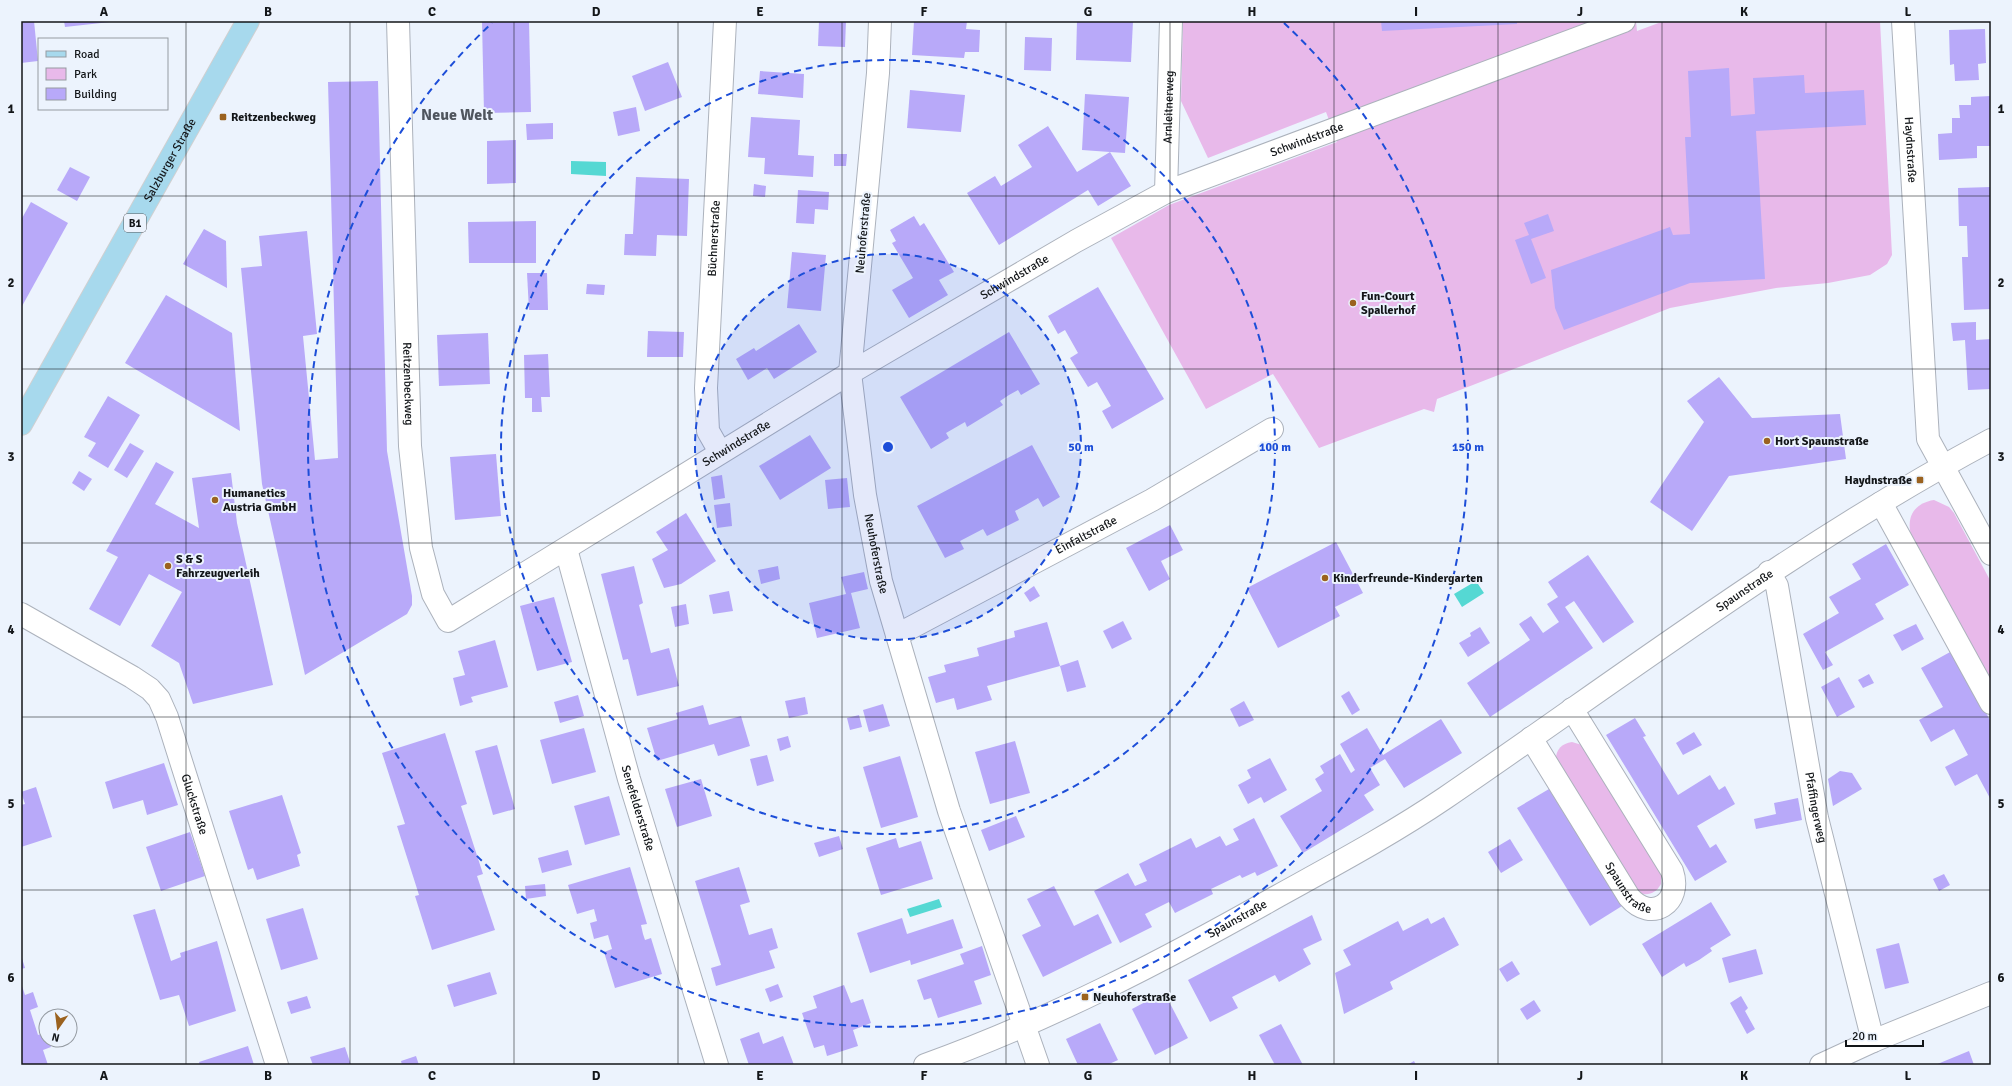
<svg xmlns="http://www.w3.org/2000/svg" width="2012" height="1086" viewBox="0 0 2012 1086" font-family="Signika,sans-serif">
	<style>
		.green { fill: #e8b9ea }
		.water { fill: #55d8d3 }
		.building { fill: #b8a9f9 }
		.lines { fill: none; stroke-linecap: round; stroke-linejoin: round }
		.minor-casing { stroke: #acb2bc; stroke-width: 24 }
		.primary-casing { stroke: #d0d0d1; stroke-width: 24 }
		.minor { stroke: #fff; stroke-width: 22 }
		.primary { stroke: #a7d9ed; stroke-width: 22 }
		.grid { fill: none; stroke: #131619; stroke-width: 1; stroke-opacity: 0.55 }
		.ring { fill: none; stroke: #1d4ed8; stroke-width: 2; stroke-dasharray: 7 5 }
		.poi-dot { fill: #9b621f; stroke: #ecf3fd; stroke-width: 1.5 }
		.labels { text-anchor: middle; stroke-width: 4; stroke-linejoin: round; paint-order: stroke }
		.shield { fill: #ecf3fd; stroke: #54585d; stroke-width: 1 }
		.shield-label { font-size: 11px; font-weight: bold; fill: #131619 }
		.street-label { font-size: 12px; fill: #131619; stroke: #ecf3fd }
		.poi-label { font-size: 12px; font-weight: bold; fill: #131619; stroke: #ecf3fd; text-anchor: start }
		.district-label { font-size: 16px; font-weight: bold; fill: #50565e; stroke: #ecf3fd }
		.centre { fill: #1d4ed8; stroke: #ecf3fd; stroke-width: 2 }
		.ring-label { font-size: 12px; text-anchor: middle; font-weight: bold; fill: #1d4ed8; stroke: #ecf3fd; stroke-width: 4; stroke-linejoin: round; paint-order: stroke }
		.neatline { fill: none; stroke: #131619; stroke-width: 1.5 }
		.grid-label { font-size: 13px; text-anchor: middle; font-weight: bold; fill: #131619 }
	</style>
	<rect width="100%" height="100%" fill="#ecf3fd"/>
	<g class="green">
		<path d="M1183 21H1636L1637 31 1664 21H1880L1892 255 1887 264 1870 275 1828 283 1776 288 1670 308 1437 399 1434 412 1424 409 1319 448 1273 374 1206 409 1111 238 1169 205 1337 142 1326 112 1208 158 1181 101Z"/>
		<path d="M1934 500 1949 507 1954 513 1991 582V679L1911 535C1906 516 1915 503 1934 500Z"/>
		<path d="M1572 742 1582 745 1661 873V884C1656 893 1649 896 1638 893L1556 762C1555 750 1561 744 1572 742Z"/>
	</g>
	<g class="water">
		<path d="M571 161 606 162V176L571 174Z"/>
		<path d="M1476 581 1484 593 1462 607 1454 594Z"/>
		<path d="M939 899 942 907 910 917 907 909Z"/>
	</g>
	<g class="building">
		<path d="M21 21H34L38 61 21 63Z"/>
		<path d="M64 21H110V22L65 27Z"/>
		<path d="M482 21H529L531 112 484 113Z"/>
		<path d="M819 21H846L845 47 818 46Z"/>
		<path d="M914 21H967L966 29 980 30 979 52H965L964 58 912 55Z"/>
		<path d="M1077 21H1133L1131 62 1076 60Z"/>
		<path d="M1381 21H1517V24L1382 31Z"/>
		<path d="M1985 29 1986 63 1978 64 1979 80 1955 81 1954 64 1950 65 1949 30Z"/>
		<path d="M1025 37 1052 38 1051 71 1024 70Z"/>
		<path d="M668 62 682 97 645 111 632 76Z"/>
		<path d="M1729 68 1731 116 1755 114 1753 78 1804 75 1805 93 1864 90 1866 125 1756 131 1765 279 1690 283 1564 330 1555 308 1551 270 1670 227 1673 235 1690 234 1685 137H1691L1688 71Z"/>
		<path d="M760 71 804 74 803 98 758 94Z"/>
		<path d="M378 81 387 451 412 596V605L407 614 305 675 262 484 241 268 262 266 259 236 307 231 317 334 303 336 315 460 338 458 328 82Z"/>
		<path d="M910 90 965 95 961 132 907 128Z"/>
		<path d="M1085 94 1129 97 1125 153 1110 152 1131 186 1098 206 1088 190 999 245 967 193 995 176 1001 186 1032 167 1018 145 1048 126 1077 172 1110 152 1082 150Z"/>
		<path d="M1991 96V146H1977V158L1939 160 1938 134 1952 133V118H1960L1959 105H1971V97Z"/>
		<path d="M636 107 640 131 618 136 613 112Z"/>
		<path d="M751 117 800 120 798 155 814 156 813 177 764 174 765 158 748 157Z"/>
		<path d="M553 123V139L527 140 526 124Z"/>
		<path d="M516 140V183L487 184V141Z"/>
		<path d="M834 154H847L846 166H834Z"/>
		<path d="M70 167 90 177 77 201 57 190Z"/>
		<path d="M636 177 689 179 687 236 657 235 656 256 624 255 625 234H633Z"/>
		<path d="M754 184 766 186 765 197 753 196Z"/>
		<path d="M1991 187V309L1964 310 1962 257H1968L1967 226H1959L1958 188Z"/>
		<path d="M798 190 829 192 828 210 815 209 814 224 796 223Z"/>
		<path d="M31 202 68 223 21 308V220Z"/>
		<path d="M1548 214 1554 231 1531 239 1546 278 1531 284 1515 240 1529 235 1524 223Z"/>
		<path d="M914 216 920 226 924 223 954 272 939 280 948 295 909 318 892 290 913 278 892 243 896 241 890 230Z"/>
		<path d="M536 221V263H469L468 222Z"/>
		<path d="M204 229 226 241 227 288 183 264Z"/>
		<path d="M792 252 826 255 821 311 787 308Z"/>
		<path d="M527 273H547L548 310H529Z"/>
		<path d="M587 284 605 285 604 295 586 294Z"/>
		<path d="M1098 287 1164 399 1112 429 1102 411 1111 406 1097 382 1088 387 1070 358 1078 353 1065 330 1058 334 1048 316Z"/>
		<path d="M166 295 232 333 240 431 125 363Z"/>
		<path d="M1976 322V340L1991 339V389L1968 390 1965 340 1953 341 1951 323Z"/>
		<path d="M799 324 817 352 774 379 767 368 748 380 736 359 754 348 756 351Z"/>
		<path d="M648 331 684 332 683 357H647Z"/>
		<path d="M1009 332 1040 384 1021 395 1018 390 1009 395 1000 401 1003 405 967 427 965 422 946 433 949 438 931 449 900 397Z"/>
		<path d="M488 333 490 384 439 386 437 335Z"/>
		<path d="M548 354 550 397H541L542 412H532V398H525L524 355Z"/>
		<path d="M1719 377 1752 418 1840 414 1846 459 1729 476 1692 531 1650 502 1704 422 1687 401Z"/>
		<path d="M108 396 140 415 108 468 88 456 96 443 84 437Z"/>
		<path d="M810 435 831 468 780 500 759 466Z"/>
		<path d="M130 443 144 451 127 478 114 470Z"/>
		<path d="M1032 445 1060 497 1043 507 1038 498 1026 505 1015 511 1019 520 987 536 983 529 960 541 964 549 945 558 917 506Z"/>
		<path d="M496 454 501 516 455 520 450 457Z"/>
		<path d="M156 462 174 472 155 504 199 528 192 478 231 473 237 523 273 685 193 704 179 663 151 646 182 592 149 574 120 626 89 609 118 557 106 551Z"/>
		<path d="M79 471 92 479 84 491 72 483Z"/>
		<path d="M722 475 725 498 714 500 711 477Z"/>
		<path d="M847 478 850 507 828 509 825 480Z"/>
		<path d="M730 503 732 526 717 528 714 505Z"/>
		<path d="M686 513 716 561 681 584 664 588 652 559 668 550 656 532Z"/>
		<path d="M1170 525 1183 550 1161 561 1170 579 1149 591 1126 548Z"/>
		<path d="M1336 542 1363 593 1335 607 1340 616 1278 648 1247 588Z"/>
		<path d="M1886 544 1909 585 1875 604 1884 619 1825 652 1833 665 1823 670 1803 634 1839 613 1829 597 1861 579 1852 564Z"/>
		<path d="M1588 555 1634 622 1603 643 1574 601 1565 607 1593 648 1490 717 1467 683 1530 640 1519 624 1531 616 1543 633 1559 622 1547 604 1558 597 1548 582Z"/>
		<path d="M634 566 643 603 639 605 651 653 669 648 679 686 637 696 628 659 623 660 601 574Z"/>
		<path d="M778 566 780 579 761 584 758 570Z"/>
		<path d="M864 572 868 589 851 593 860 628 817 638 809 603 846 594 841 577Z"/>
		<path d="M1034 586 1040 596 1030 602 1024 593Z"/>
		<path d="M729 591 733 611 713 614 709 595Z"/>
		<path d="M554 597 572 662 537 671 520 606Z"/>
		<path d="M686 604 689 624 675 627 671 607Z"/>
		<path d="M1123 621 1132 639 1112 649 1103 631Z"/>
		<path d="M1047 622 1060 666 987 686 992 700 957 710 954 698 936 703 928 677 946 672 944 665 979 656 977 648 1015 637 1014 631Z"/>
		<path d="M1916 624 1924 639 1902 651 1893 635Z"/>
		<path d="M1480 627 1490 643 1468 657 1459 643 1471 636 1470 633Z"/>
		<path d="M495 640 508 687 471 697 473 702 460 706 453 678 465 675 458 651Z"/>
		<path d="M1952 651 1991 722V800L1977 774 1955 786 1945 767 1968 755 1954 729 1931 742 1919 720 1943 707 1921 668Z"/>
		<path d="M1078 660 1086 687 1067 692 1060 666Z"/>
		<path d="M1869 674 1874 683 1863 688 1858 680Z"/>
		<path d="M1839 677 1855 707 1837 717 1821 687Z"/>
		<path d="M1349 691 1360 710 1352 715 1341 696Z"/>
		<path d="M578 695 584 716 560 723 554 702Z"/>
		<path d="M805 697 808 714 789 718 785 701Z"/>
		<path d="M1244 701 1254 720 1239 727 1230 709Z"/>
		<path d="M883 704 890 726 869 732 863 710Z"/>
		<path d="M703 705 709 725 741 716 750 746 718 756 714 744 657 761 647 728 678 719 676 713Z"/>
		<path d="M859 715 862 727 850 730 847 718Z"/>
		<path d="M1635 718 1646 736 1643 737 1678 795 1710 775 1719 790 1725 786 1735 804 1697 826 1710 848 1716 844 1727 862 1695 881 1606 735Z"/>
		<path d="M1441 719 1462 753 1404 788 1385 759 1370 768 1380 785 1364 795 1374 810 1303 853 1280 816 1322 791 1315 779 1324 773 1320 766 1340 754 1351 773 1355 770 1340 744 1367 728 1383 755Z"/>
		<path d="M584 728 596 772 552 784 540 740Z"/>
		<path d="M1694 732 1702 745 1683 755 1676 743Z"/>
		<path d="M445 733 467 804 461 806 483 874 477 876 495 930 432 950 415 896 419 895 397 826 405 824 382 753Z"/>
		<path d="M788 736 791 747 780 751 777 739Z"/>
		<path d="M1015 741 1030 793 990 804 975 752Z"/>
		<path d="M497 745 515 809 493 815 475 751Z"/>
		<path d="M767 755 774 781 757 786 750 759Z"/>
		<path d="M900 756 918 817 881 828 863 767Z"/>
		<path d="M1270 758 1287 790 1264 803 1261 797 1248 804 1238 785 1251 778 1247 770Z"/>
		<path d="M164 763 178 805 147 815 143 800 113 809 105 782Z"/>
		<path d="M1840 771 1852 773 1862 789 1833 806 1828 779Z"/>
		<path d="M701 779 712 816 677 827 665 789Z"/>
		<path d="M36 787 52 837 21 847V805L25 804 21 792Z"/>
		<path d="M1549 789 1622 906 1590 926 1517 808Z"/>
		<path d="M282 795 301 853 297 855 300 866 257 880 253 868 248 870 229 811Z"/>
		<path d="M609 796 620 835 585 845 574 806Z"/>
		<path d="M1798 798 1802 820 1756 829 1754 819 1776 814 1774 803Z"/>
		<path d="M1016 816 1025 837 989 851 981 830Z"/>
		<path d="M1254 818 1278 866 1257 876 1255 872 1242 878 1240 875 1211 889 1213 894 1175 913 1169 902 1145 914 1152 927 1120 943 1094 891 1128 873 1135 886 1147 881 1139 864 1191 838 1196 848 1220 836 1226 846 1239 840 1233 829Z"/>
		<path d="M190 832 205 876 161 891 146 847Z"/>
		<path d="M839 836 843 849 819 857 814 843Z"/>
		<path d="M896 838 899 848 921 841 933 879 881 895 866 848Z"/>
		<path d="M1510 839 1523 860 1501 873 1488 852Z"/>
		<path d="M568 850 572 865 542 873 538 858Z"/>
		<path d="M630 867 647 924 641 925 643 934 645 940 651 938 662 974 615 988 604 952 612 949 608 935 594 939 590 923 597 921 594 909 577 914 568 885Z"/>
		<path d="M739 867 750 902 740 905 749 935 772 928 778 948 769 951 775 968 716 986 711 968 721 965 695 881Z"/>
		<path d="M1944 874 1950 885 1939 891 1933 879Z"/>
		<path d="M545 884 546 896 526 899 525 886Z"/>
		<path d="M1054 886 1074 926 1098 914 1112 943 1043 977 1022 935 1041 926 1027 899Z"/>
		<path d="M1711 902 1731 935 1710 948 1712 951 1699 960 1686 967 1684 963 1662 977 1642 944Z"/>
		<path d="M303 908 318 959 281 970 266 919Z"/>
		<path d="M155 909 171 961 181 957 180 953 217 941 236 1011 189 1026 179 995 160 1000 133 915Z"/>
		<path d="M1312 915 1322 940 1303 949 1311 964 1279 982 1275 975 1232 997 1238 1008 1210 1022 1188 980Z"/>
		<path d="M1444 917 1459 945 1390 982 1393 989 1344 1014 1335 973 1351 965 1343 950 1398 921 1403 931 1428 918 1431 924Z"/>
		<path d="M902 918 907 934 953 919 963 948 911 965 910 960 870 973 857 933Z"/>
		<path d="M1899 943 1909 983 1885 989 1876 949Z"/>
		<path d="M982 946 991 975 974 981 982 1004 938 1018 931 998 924 1000 917 980 964 964 960 954Z"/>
		<path d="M1756 949 1763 974 1729 983 1722 958Z"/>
		<path d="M21 955 25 968 21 969Z"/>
		<path d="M1512 961 1520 974 1507 982 1499 969Z"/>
		<path d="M490 972 497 994 454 1007 447 985Z"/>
		<path d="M21 983 25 995 33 992 38 1007 30 1010 38 1035 46 1032V1040H49L51 1047 43 1050 48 1065H21Z"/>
		<path d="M778 984 783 997 770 1002 765 989Z"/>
		<path d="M844 985 851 1003 863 999 871 1023 853 1030 858 1046 827 1056 824 1045 814 1048 802 1013 817 1008 813 996Z"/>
		<path d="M1164 992 1188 1038 1155 1055 1132 1009Z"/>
		<path d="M307 996 311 1008 291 1014 287 1002Z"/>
		<path d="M1741 996 1748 1008 1745 1011 1755 1029 1747 1034 1730 1003Z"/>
		<path d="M1534 1000 1541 1011 1527 1020 1520 1009Z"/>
		<path d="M1100 1023 1118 1060 1107 1065H1078L1066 1039Z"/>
		<path d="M1281 1024 1303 1065H1275L1259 1035Z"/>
		<path d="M759 1032 763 1044 783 1036 794 1065H749L740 1039Z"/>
		<path d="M248 1046 254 1065H200L199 1062Z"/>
		<path d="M345 1047 351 1065H313L310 1057Z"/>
		<path d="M1969 1051 1974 1065H1935Z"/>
		<path d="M416 1056 419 1065H402L401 1061Z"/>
		<path d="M1414 1061 1416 1065H1407Z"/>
	</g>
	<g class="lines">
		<g class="minor-casing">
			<g id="minor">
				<path id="s1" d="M398 21 410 446 421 548 433 594 448 621 850 373 1076 241 1166 192 1624 21"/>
				<path id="s2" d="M880 21 878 73 850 373 865 495 881 581 949 811 1038 1065"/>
				<path id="s3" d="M1903 21 1928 439 1991 554"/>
				<path id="s4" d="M1166 192 1171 21"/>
				<path id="s5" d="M720 452 708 431 706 388 725 21"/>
				<path d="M1881 503 1991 703"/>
				<path id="s6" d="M566 549 629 779 717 1065"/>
				<path id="s7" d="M1769 572 1777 586 1817 818 1873 1041"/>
				<path id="s8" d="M21 614 132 677 150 689 159 699 167 717 277 1065"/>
				<path id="s9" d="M897 635 1152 500 1272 429"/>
				<path id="s10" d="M1531 738 1629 897C1651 923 1683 903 1672 871L1572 709"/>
				<path id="s11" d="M925 1065C1048 1021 1165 960 1278 896 1334 865 1392 834 1445 798 1625 675 1798 543 1991 440"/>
				<path d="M1821 1065 1873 1041 1991 993"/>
			</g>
		</g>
		<g class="primary-casing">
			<g id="primary">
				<path id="s12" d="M21 424 248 21"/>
			</g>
		</g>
		<use href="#minor" class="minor"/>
		<use href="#primary" class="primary"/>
	</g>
	<path class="grid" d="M186 21V1065M350 21V1065M514 21V1065M678 21V1065M842 21V1065M1006 21V1065M1170 21V1065M1334 21V1065M1498 21V1065M1662 21V1065M1826 21V1065M21 196H1991M21 369H1991M21 543H1991M21 717H1991M21 890H1991"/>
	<circle cx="888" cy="447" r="193" fill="#1d4ed8" fill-opacity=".12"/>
	<g class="ring">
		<circle cx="888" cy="447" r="193"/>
		<circle cx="888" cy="447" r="387"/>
		<path d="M1284 23A580 580 0 1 1 492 23"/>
	</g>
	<g class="poi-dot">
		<rect x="219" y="113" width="8" height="8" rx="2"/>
		<circle cx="1353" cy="303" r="4"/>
		<circle cx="1767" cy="441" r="4"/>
		<rect x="1916" y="476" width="8" height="8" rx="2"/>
		<circle cx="215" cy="500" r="4"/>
		<circle cx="168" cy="566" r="4"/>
		<circle cx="1325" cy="578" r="4"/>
		<rect x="1081" y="993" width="8" height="8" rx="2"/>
	</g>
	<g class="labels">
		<rect class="shield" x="124" y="214" width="22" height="18" rx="3"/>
		<g class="shield-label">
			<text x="135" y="227">B1</text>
		</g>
		<g class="street-label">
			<text dy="4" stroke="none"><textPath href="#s4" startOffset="85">Arnleitnerweg</textPath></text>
			<text dy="4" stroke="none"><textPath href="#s1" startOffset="1593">Schwindstraße</textPath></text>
			<text dy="4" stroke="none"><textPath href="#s3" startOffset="129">Haydnstraße</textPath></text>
			<text dy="4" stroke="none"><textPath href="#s12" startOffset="303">Salzburger Straße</textPath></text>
			<text transform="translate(863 233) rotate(-85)" y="4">Neuhoferstraße</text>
			<text dy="4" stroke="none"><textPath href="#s5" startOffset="217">Büchnerstraße</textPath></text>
			<text dy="4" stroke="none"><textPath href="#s1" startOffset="1269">Schwindstraße</textPath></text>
			<text dy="4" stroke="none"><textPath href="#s1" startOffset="363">Reitzenbeckweg</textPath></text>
			<text dy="4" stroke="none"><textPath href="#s1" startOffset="945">Schwindstraße</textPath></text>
			<text dy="4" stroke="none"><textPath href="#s9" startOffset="214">Einfaltstraße</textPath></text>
			<text dy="4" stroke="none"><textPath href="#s2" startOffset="536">Neuhoferstraße</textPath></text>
			<text dy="4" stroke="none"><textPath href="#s11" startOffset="950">Spaunstraße</textPath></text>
			<text dy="4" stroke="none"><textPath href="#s8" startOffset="274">Gluckstraße</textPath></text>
			<text dy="4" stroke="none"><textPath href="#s7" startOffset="241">Pfaffingerweg</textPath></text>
			<text dy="4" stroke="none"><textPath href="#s6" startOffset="269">Senefelderstraße</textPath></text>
			<text dy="4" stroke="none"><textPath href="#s10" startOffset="180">Spaunstraße</textPath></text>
			<text dy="4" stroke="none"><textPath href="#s11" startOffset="345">Spaunstraße</textPath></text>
		</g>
		<g class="poi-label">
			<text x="231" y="121">Reitzenbeckweg</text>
			<text x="1361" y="300">Fun-Court<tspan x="1361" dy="14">Spallerhof</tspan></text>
			<text x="1775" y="445">Hort Spaunstraße</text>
			<text x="1912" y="484" text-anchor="end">Haydnstraße</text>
			<text x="223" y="497">Humanetics<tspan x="223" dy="14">Austria GmbH</tspan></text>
			<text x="176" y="563">S &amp; S<tspan x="176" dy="14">Fahrzeugverleih</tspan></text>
			<text x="1333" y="582">Kinderfreunde-Kindergarten</text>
			<text x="1093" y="1001">Neuhoferstraße</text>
		</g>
		<g class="district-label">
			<text x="457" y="120">Neue Welt</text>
		</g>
	</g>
	<circle cx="888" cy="447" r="6" class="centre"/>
	<g class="ring-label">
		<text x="1081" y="451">50 m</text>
		<text x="1275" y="451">100 m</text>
		<text x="1468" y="451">150 m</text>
	</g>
	<rect width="2012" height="1086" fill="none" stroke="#ecf3fd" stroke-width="44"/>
	<rect x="38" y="38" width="130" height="72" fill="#ecf3fd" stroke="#959ba2"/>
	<rect x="46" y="51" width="20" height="6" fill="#a7d9ed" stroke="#959ba2"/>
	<text x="74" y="58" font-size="12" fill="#131619">Road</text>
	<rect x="46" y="68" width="20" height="12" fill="#e8b9ea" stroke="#959ba2"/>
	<text x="74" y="78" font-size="12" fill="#131619">Park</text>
	<rect x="46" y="88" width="20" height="12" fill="#b8a9f9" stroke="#959ba2"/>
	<text x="74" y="98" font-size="12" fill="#131619">Building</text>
	<g transform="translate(58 1028) rotate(194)"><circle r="19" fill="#ecf3fd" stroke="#959ba2"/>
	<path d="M0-3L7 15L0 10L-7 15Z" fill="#9b621f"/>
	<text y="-6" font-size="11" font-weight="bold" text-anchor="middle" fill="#131619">N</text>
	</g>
	<path d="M1846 1040v6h77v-6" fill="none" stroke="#131619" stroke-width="2"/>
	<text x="1852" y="1040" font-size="12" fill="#131619" stroke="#ecf3fd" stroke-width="3" paint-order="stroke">20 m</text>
	<rect x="22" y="22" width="1968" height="1042" class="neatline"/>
	<g class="grid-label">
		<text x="104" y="16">A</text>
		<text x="268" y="16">B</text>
		<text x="432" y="16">C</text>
		<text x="596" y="16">D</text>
		<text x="760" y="16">E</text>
		<text x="924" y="16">F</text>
		<text x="1088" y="16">G</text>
		<text x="1252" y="16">H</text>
		<text x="1416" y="16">I</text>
		<text x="1580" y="16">J</text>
		<text x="1744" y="16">K</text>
		<text x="1908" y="16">L</text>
		<text x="11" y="113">1</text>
		<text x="2001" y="113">1</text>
		<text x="11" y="287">2</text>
		<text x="2001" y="287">2</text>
		<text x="11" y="461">3</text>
		<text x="2001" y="461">3</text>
		<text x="11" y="634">4</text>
		<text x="2001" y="634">4</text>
		<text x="11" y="808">5</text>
		<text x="2001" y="808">5</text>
		<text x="11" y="982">6</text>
		<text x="2001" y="982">6</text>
		<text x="104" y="1080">A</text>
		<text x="268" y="1080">B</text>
		<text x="432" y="1080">C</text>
		<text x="596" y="1080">D</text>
		<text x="760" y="1080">E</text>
		<text x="924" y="1080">F</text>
		<text x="1088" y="1080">G</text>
		<text x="1252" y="1080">H</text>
		<text x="1416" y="1080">I</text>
		<text x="1580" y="1080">J</text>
		<text x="1744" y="1080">K</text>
		<text x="1908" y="1080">L</text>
	</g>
</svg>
